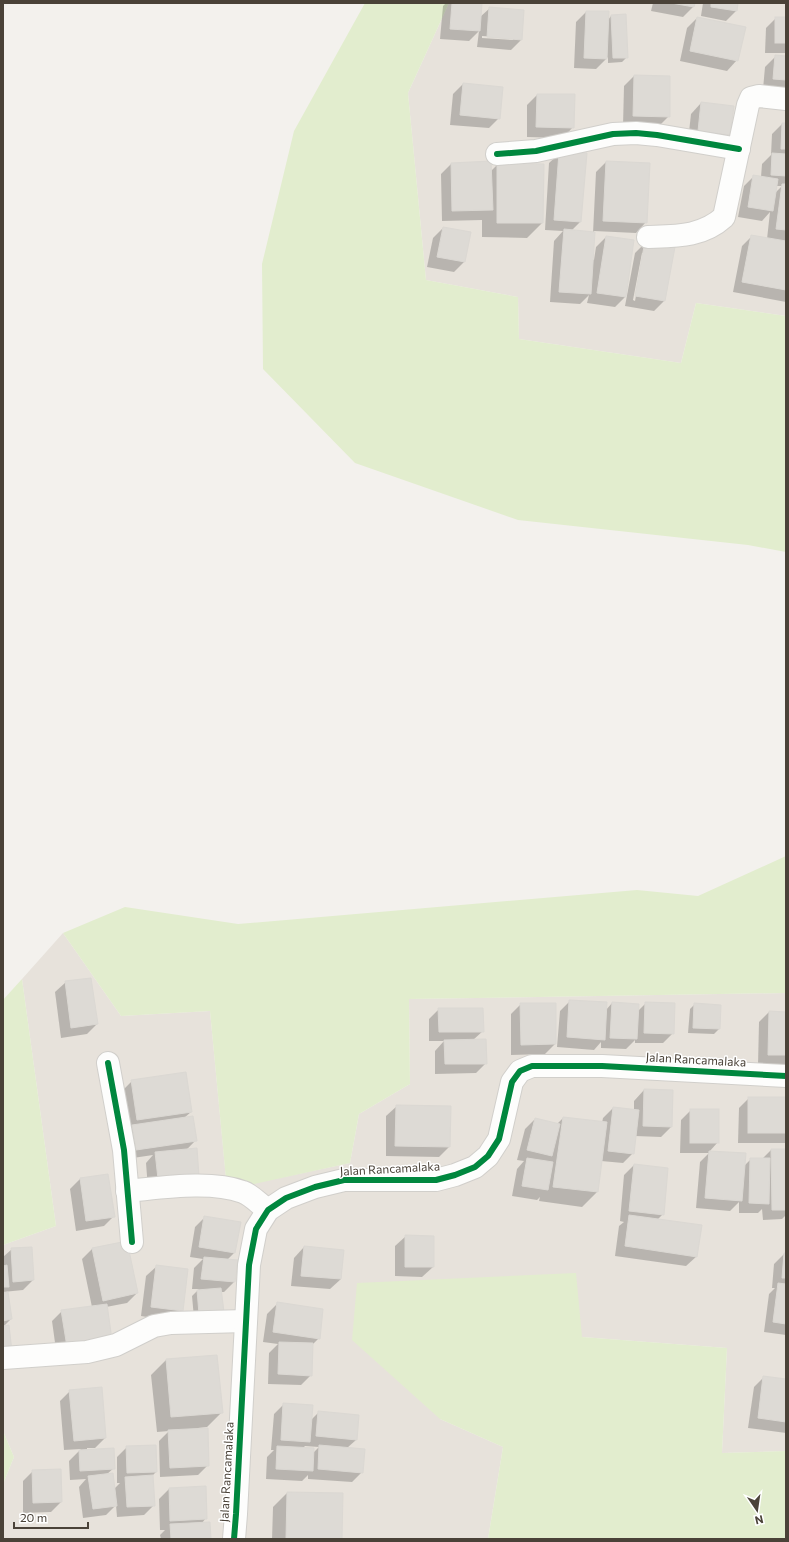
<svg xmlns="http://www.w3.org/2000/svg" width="789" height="1542" viewBox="0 0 789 1542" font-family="Commissioner,sans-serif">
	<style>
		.residential { fill: #e7e2db }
		.green { fill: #e2edce }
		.shadow { fill: #0003; fill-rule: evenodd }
		.building { fill: #dddad5; stroke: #dbd8d3 }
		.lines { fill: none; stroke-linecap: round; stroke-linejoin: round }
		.minor-casing { stroke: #d1cfcb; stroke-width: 24 }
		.tertiary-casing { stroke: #d1cfcb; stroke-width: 24 }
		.minor { stroke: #fdfdfc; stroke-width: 22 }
		.tertiary { stroke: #fdfdfc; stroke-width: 22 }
		.cycleway-casing { stroke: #fff; stroke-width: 8 }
		.cycleway { stroke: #00873e; stroke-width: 6 }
		.labels { text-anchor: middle; stroke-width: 3; stroke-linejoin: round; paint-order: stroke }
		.street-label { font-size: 12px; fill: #4a4238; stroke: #fff }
	</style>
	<rect width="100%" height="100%" fill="#f3f1ed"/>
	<g class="residential">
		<path d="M449 3H786V316L696 303 681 363 519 339 518 297 426 280 408 93Z"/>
		<path d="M63 933 121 1016 210 1011 227 1189 350 1163 359 1114 410 1084 409 999 786 993V1451L722 1453 727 1348 582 1337 440 1419 503 1447 488 1539H3V1484L14 1457 3 1431V1245L56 1226 22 979Z"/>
	</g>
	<g class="green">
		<path d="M365 3H449L408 93 426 280 518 297 519 339 681 363 696 303 786 316V552L748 545 518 520 355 463 263 369 262 264 294 131Z"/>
		<path d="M786 856V993L409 999 410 1084 359 1114 350 1163 227 1190 210 1011 121 1016 63 933 125 907 238 924 637 890 698 896Z"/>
		<path d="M22 979 56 1226 3 1245V1000Z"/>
		<path d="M576 1273 582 1337 727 1348 722 1453 786 1451V1539H488L503 1447 440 1419 352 1340 357 1283Z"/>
		<path d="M3 1431 14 1457 3 1484Z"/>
	</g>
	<g class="shadow">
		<path d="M446 3H481L480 17 490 8 521 40 511 50 477 47 479 31 469 41 440 39 443 6ZM482 36 513 38V40L482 38Z"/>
		<path d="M653 3H694L693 7 683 17 651 11Z"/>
		<path d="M703 3H737L736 11 726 21 701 16Z"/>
		<path d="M586 12 608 20 611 16 627 57 622 62 608 63V57L596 69 574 68 576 22Z"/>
		<path d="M697 18 737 60 727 71 680 61 687 28Z"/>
		<path d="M776 18H786V53H765L766 28Z"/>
		<path d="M775 57H786V91L763 89 765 67Z"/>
		<path d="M634 76 669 116 659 126H623L624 86Z"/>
		<path d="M463 84 499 118 489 128 450 125 453 94Z"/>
		<path d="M537 95 573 127 563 138 527 137V105Z"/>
		<path d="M701 103 729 134 719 144 688 141 691 114Z"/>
		<path d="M782 124H786V302L733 292 742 246 752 236 767 239 770 212 762 221 738 217 744 186 754 176 761 177 762 164 771 155 772 134ZM776 186H782L775 193Z"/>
		<path d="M560 153 580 222 571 231 593 233 596 172 606 162 646 222 636 233 594 231 592 259 594 260 596 247 606 237 633 241 625 297 615 307 587 303 589 295 580 304 550 302 554 241 563 231 545 230 549 163Z"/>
		<path d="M451 164 491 171 498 164 542 223 527 238 482 237V220L442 221 441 174Z"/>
		<path d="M443 228 469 233 464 262 454 272 427 267 433 238Z"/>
		<path d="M645 243 674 248 664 301 654 311 625 306 635 253ZM642 253H644L635 301 633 300Z"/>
		<path d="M66 982 97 1024 87 1034 61 1038 55 992Z"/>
		<path d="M570 1001 606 1010 612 1003 638 1011 646 1003 673 1033 663 1043H635V1040L626 1049 601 1048V1042L594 1050 557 1047 560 1011Z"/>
		<path d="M521 1004 555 1044 545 1054 511 1055V1014Z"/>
		<path d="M695 1004 719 1029 714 1034 688 1033 690 1009Z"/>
		<path d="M439 1009 483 1031 473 1040 486 1063 476 1073 435 1074V1051L444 1041H429V1019Z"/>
		<path d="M769 1012 786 1013V1065H758L759 1022Z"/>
		<path d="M132 1081 191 1112 184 1118 196 1140 148 1189 146 1163 153 1155 126 1159 122 1091Z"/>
		<path d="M644 1090 671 1127 661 1137 635 1136 633 1153 623 1163 601 1161 597 1192 582 1207 539 1201 540 1197 537 1200 512 1196 517 1169 524 1161 517 1160 525 1129 535 1119 557 1124 563 1118 602 1123 603 1118 613 1108 634 1110V1101Z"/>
		<path d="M749 1098H786V1143H738L739 1108Z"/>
		<path d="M397 1106 449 1147 439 1157 386 1156V1116Z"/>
		<path d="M691 1110 718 1142 709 1152 744 1166 751 1159H762L771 1150H786V1222V1215L782 1219 763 1220 762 1209 758 1213H739V1202L730 1211 696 1208 700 1162 709 1153H680L681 1120Z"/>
		<path d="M634 1165 663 1214 657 1220 697 1256 686 1266 615 1256 619 1226 624 1222 620 1221 624 1175Z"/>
		<path d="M80 1179 114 1216 104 1226 76 1231 70 1189Z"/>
		<path d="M205 1217 234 1253 227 1260 237 1261 234 1282 224 1292H221L194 1318 192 1296 199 1289H192L194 1268 203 1259 190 1257 195 1227Z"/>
		<path d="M406 1236 433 1267 422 1277 395 1276V1246Z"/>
		<path d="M126 1242 137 1293 127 1303 106 1307 57 1357 52 1321 62 1311 92 1307 82 1259 92 1249Z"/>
		<path d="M304 1247 343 1251 341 1279 330 1289 291 1286 294 1258Z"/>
		<path d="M12 1249 33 1280 23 1290 3 1292V1257Z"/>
		<path d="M784 1254H786V1335L764 1332 769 1294 775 1288H772L774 1264Z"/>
		<path d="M157 1266 182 1311 172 1321 141 1316 146 1276Z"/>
		<path d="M3 1294 11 1319 3 1327Z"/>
		<path d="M277 1304 319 1338 312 1345 311 1375 301 1385 268 1384 269 1353 278 1344 263 1342 267 1314Z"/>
		<path d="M166 1360 222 1412 207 1427 198 1428 208 1465 198 1475 160 1477 159 1441 169 1431 157 1432 151 1375Z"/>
		<path d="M764 1377 786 1380V1433L748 1428 754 1387Z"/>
		<path d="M70 1391 105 1438 95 1448H87V1450L114 1468 107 1474 114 1489 120 1483H117V1457L127 1447 156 1472 152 1476 154 1505 144 1515 117 1517 116 1505 106 1515 83 1518 79 1487 86 1479 70 1480 69 1461 81 1449 64 1450 60 1401Z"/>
		<path d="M284 1404 311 1420 319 1412 356 1440 347 1448 362 1472 352 1482 308 1479V1475L302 1481 266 1479 267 1457 274 1450H271L274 1414ZM305 1446 319 1447 313 1453 303 1448Z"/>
		<path d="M33 1471 61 1502 51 1512 23 1513V1481Z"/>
		<path d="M205 1487 206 1518 202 1523 210 1539H161L160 1535 165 1530H160L159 1499 169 1489Z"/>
		<path d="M287 1493 341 1539H272L273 1507Z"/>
	</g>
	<g class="building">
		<path d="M452 3H482L480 31 450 29Z"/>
		<path d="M671 3H695L694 7Z"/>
		<path d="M711 3H738L737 11 711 7Z"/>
		<path d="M489 7 524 10 522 40 487 37Z"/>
		<path d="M586 11H609L607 59 584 58Z"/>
		<path d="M626 14 628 58H613L611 15Z"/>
		<path d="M697 17 746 27 738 61 690 51Z"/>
		<rect x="775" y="17" width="11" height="26"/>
		<path d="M775 55 786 56V80L773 79Z"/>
		<path d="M634 75 670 76V117L633 116Z"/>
		<path d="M463 83 503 87 500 119 460 115Z"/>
		<path d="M537 94H575L574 128 536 127Z"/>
		<path d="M701 102 734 106 730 135 698 131Z"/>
		<path d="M782 123H786V149H781Z"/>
		<path d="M559 152 587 153 581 222 554 220Z"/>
		<path d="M772 153 786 154V176L771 175Z"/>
		<path d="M491 161 493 210 452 211 451 163Z"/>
		<path d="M606 161 650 163 647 223 603 221Z"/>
		<path d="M497 163 544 164 543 223H497Z"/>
		<path d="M753 175 778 179 773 211 748 207Z"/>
		<path d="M782 184H786V230L776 229Z"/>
		<path d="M443 227 471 232 465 262 437 257Z"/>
		<path d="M564 229 595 232 591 294 559 292Z"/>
		<path d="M751 235 786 241V290L742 282Z"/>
		<path d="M606 236 634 240 626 297 597 293Z"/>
		<path d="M645 241 675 247 665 301 635 296Z"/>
		<path d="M91 978 98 1024 71 1028 65 981Z"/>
		<path d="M569 1000 607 1002 605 1040 567 1037Z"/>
		<path d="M612 1002 639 1004 637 1039 610 1038Z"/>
		<path d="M645 1002 675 1003 674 1034 644 1033Z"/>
		<path d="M520 1003H556V1044L521 1045Z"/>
		<path d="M694 1003 721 1005 720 1029 693 1028Z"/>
		<path d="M438 1008H483L484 1032H439Z"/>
		<path d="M769 1011 786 1012V1055H768Z"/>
		<path d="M486 1039 487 1064H445L444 1040Z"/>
		<path d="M186 1072 192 1112 137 1120 131 1080Z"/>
		<path d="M644 1089 673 1090 672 1127 643 1126Z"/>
		<rect x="748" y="1097" width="38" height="36"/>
		<path d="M396 1105 451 1106 450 1147 395 1146Z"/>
		<path d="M613 1107 639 1110 634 1154 608 1151Z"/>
		<rect x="690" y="1109" width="29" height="34"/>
		<path d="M193 1116 197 1141 136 1150 132 1125Z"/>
		<path d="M563 1117 607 1122 598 1192 553 1187Z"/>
		<path d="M535 1118 560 1124 552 1156 527 1150Z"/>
		<path d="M197 1148 199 1176 158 1179 155 1152Z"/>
		<path d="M771 1149H786V1210H772Z"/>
		<path d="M709 1151 746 1153 742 1201 705 1198Z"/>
		<path d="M527 1158 553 1162 548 1190 522 1186Z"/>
		<path d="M750 1158H770L769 1204 749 1203Z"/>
		<path d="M634 1164 668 1168 664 1215 629 1211Z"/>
		<path d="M108 1174 115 1217 86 1221 80 1178Z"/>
		<path d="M629 1215 702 1225 697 1257 625 1246Z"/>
		<path d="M204 1216 241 1222 235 1253 199 1247Z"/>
		<path d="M405 1235 434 1236V1267H405Z"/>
		<path d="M127 1241 138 1293 103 1301 92 1248Z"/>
		<path d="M304 1246 344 1250 341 1279 301 1276Z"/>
		<path d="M32 1247 34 1280 13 1282 11 1248Z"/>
		<path d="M784 1253H786V1278H782Z"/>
		<path d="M204 1257 238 1260 235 1282 201 1279Z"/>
		<path d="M7 1265 9 1287H3V1266Z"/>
		<path d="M156 1265 188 1269 183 1311 151 1307Z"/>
		<path d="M778 1283 786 1284V1324L773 1322Z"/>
		<path d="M221 1288 224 1312 199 1314 197 1290Z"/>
		<path d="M8 1292 12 1319 3 1321V1293Z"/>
		<path d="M277 1302 323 1309 320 1339 273 1332Z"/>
		<path d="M107 1304 112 1340 67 1347 61 1310Z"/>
		<path d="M9 1325 12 1352 3 1353V1326Z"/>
		<path d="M279 1342 313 1343 312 1376 278 1374Z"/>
		<path d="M217 1355 223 1413 171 1417 166 1359Z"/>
		<path d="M763 1376 786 1379V1422L758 1418Z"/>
		<path d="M102 1387 106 1438 74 1441 69 1390Z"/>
		<path d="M283 1403 313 1405 310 1442 281 1440Z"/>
		<path d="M318 1411 359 1415 357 1440 316 1436Z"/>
		<path d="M208 1428 209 1466 170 1468 168 1430Z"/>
		<path d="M156 1445 157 1472 127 1473 126 1446Z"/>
		<path d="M319 1445 365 1449 363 1473 318 1469Z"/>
		<path d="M277 1446 314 1448 313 1471 276 1469Z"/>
		<path d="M114 1448 115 1469 80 1471 79 1450Z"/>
		<path d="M61 1469 62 1502 33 1503 32 1470Z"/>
		<path d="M113 1473 117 1506 93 1509 88 1476Z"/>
		<path d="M153 1475 155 1506 127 1507 125 1477Z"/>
		<path d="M206 1486 207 1519 170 1521 169 1488Z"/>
		<path d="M287 1492 343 1493 342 1539H286Z"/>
		<path d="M210 1522 211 1539H171L170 1524Z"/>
	</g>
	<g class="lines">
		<g class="minor-casing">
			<g id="minor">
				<path d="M497 154 536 151 613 134 636 133 657 135 739 149"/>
				<path d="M648 237C676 236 702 237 724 217L748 105 751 98 759 96 786 99"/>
				<path d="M108 1063 124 1150 132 1242"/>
				<path d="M127 1191C161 1188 210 1180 243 1192 252 1195 260 1205 268 1210"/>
				<path d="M3 1358 87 1352 116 1345 154 1326 171 1323 246 1321"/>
			</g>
		</g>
		<g class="tertiary-casing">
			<path id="tertiary" d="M234 1539 236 1514 249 1265 256 1229 268 1210 286 1198 315 1187 344 1180H436L455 1175 475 1167 488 1156 499 1139 512 1082 520 1071 532 1066H602L786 1076"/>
		</g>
		<use href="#minor" class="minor"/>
		<use href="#tertiary" class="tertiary"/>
		<g class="cycleway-casing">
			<g id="cycleway">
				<path d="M497 154 536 151 613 134 636 133 657 135 739 149"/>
				<path d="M108 1063 124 1150 132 1242"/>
				<path d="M234 1539 236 1514 249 1265 256 1229 268 1210 286 1198 315 1187 344 1180H436L455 1175 475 1167 488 1156 499 1139 512 1082 520 1071 532 1066H602L786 1076"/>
			</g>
		</g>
		<use href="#cycleway" class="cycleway"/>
	</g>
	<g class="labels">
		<g class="street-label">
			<text transform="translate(696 1060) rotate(3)" y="4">Jalan Rancamalaka</text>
			<text transform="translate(390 1169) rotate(-3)" y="4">Jalan Rancamalaka</text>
			<text transform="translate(227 1472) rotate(-87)" y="4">Jalan Rancamalaka</text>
		</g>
	</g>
	<rect width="789" height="1542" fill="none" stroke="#4a4238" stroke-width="8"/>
	<g transform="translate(757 1510) rotate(167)" stroke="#ffffff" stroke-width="3" paint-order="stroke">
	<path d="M0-3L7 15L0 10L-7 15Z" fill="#4a4238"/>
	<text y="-6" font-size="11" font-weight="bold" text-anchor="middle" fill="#4a4238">N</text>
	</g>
	<path d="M14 1522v6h74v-6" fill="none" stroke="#4a4238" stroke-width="2"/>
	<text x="20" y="1522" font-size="12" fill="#4a4238" stroke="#ffffff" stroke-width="3" paint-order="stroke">20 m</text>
</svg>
